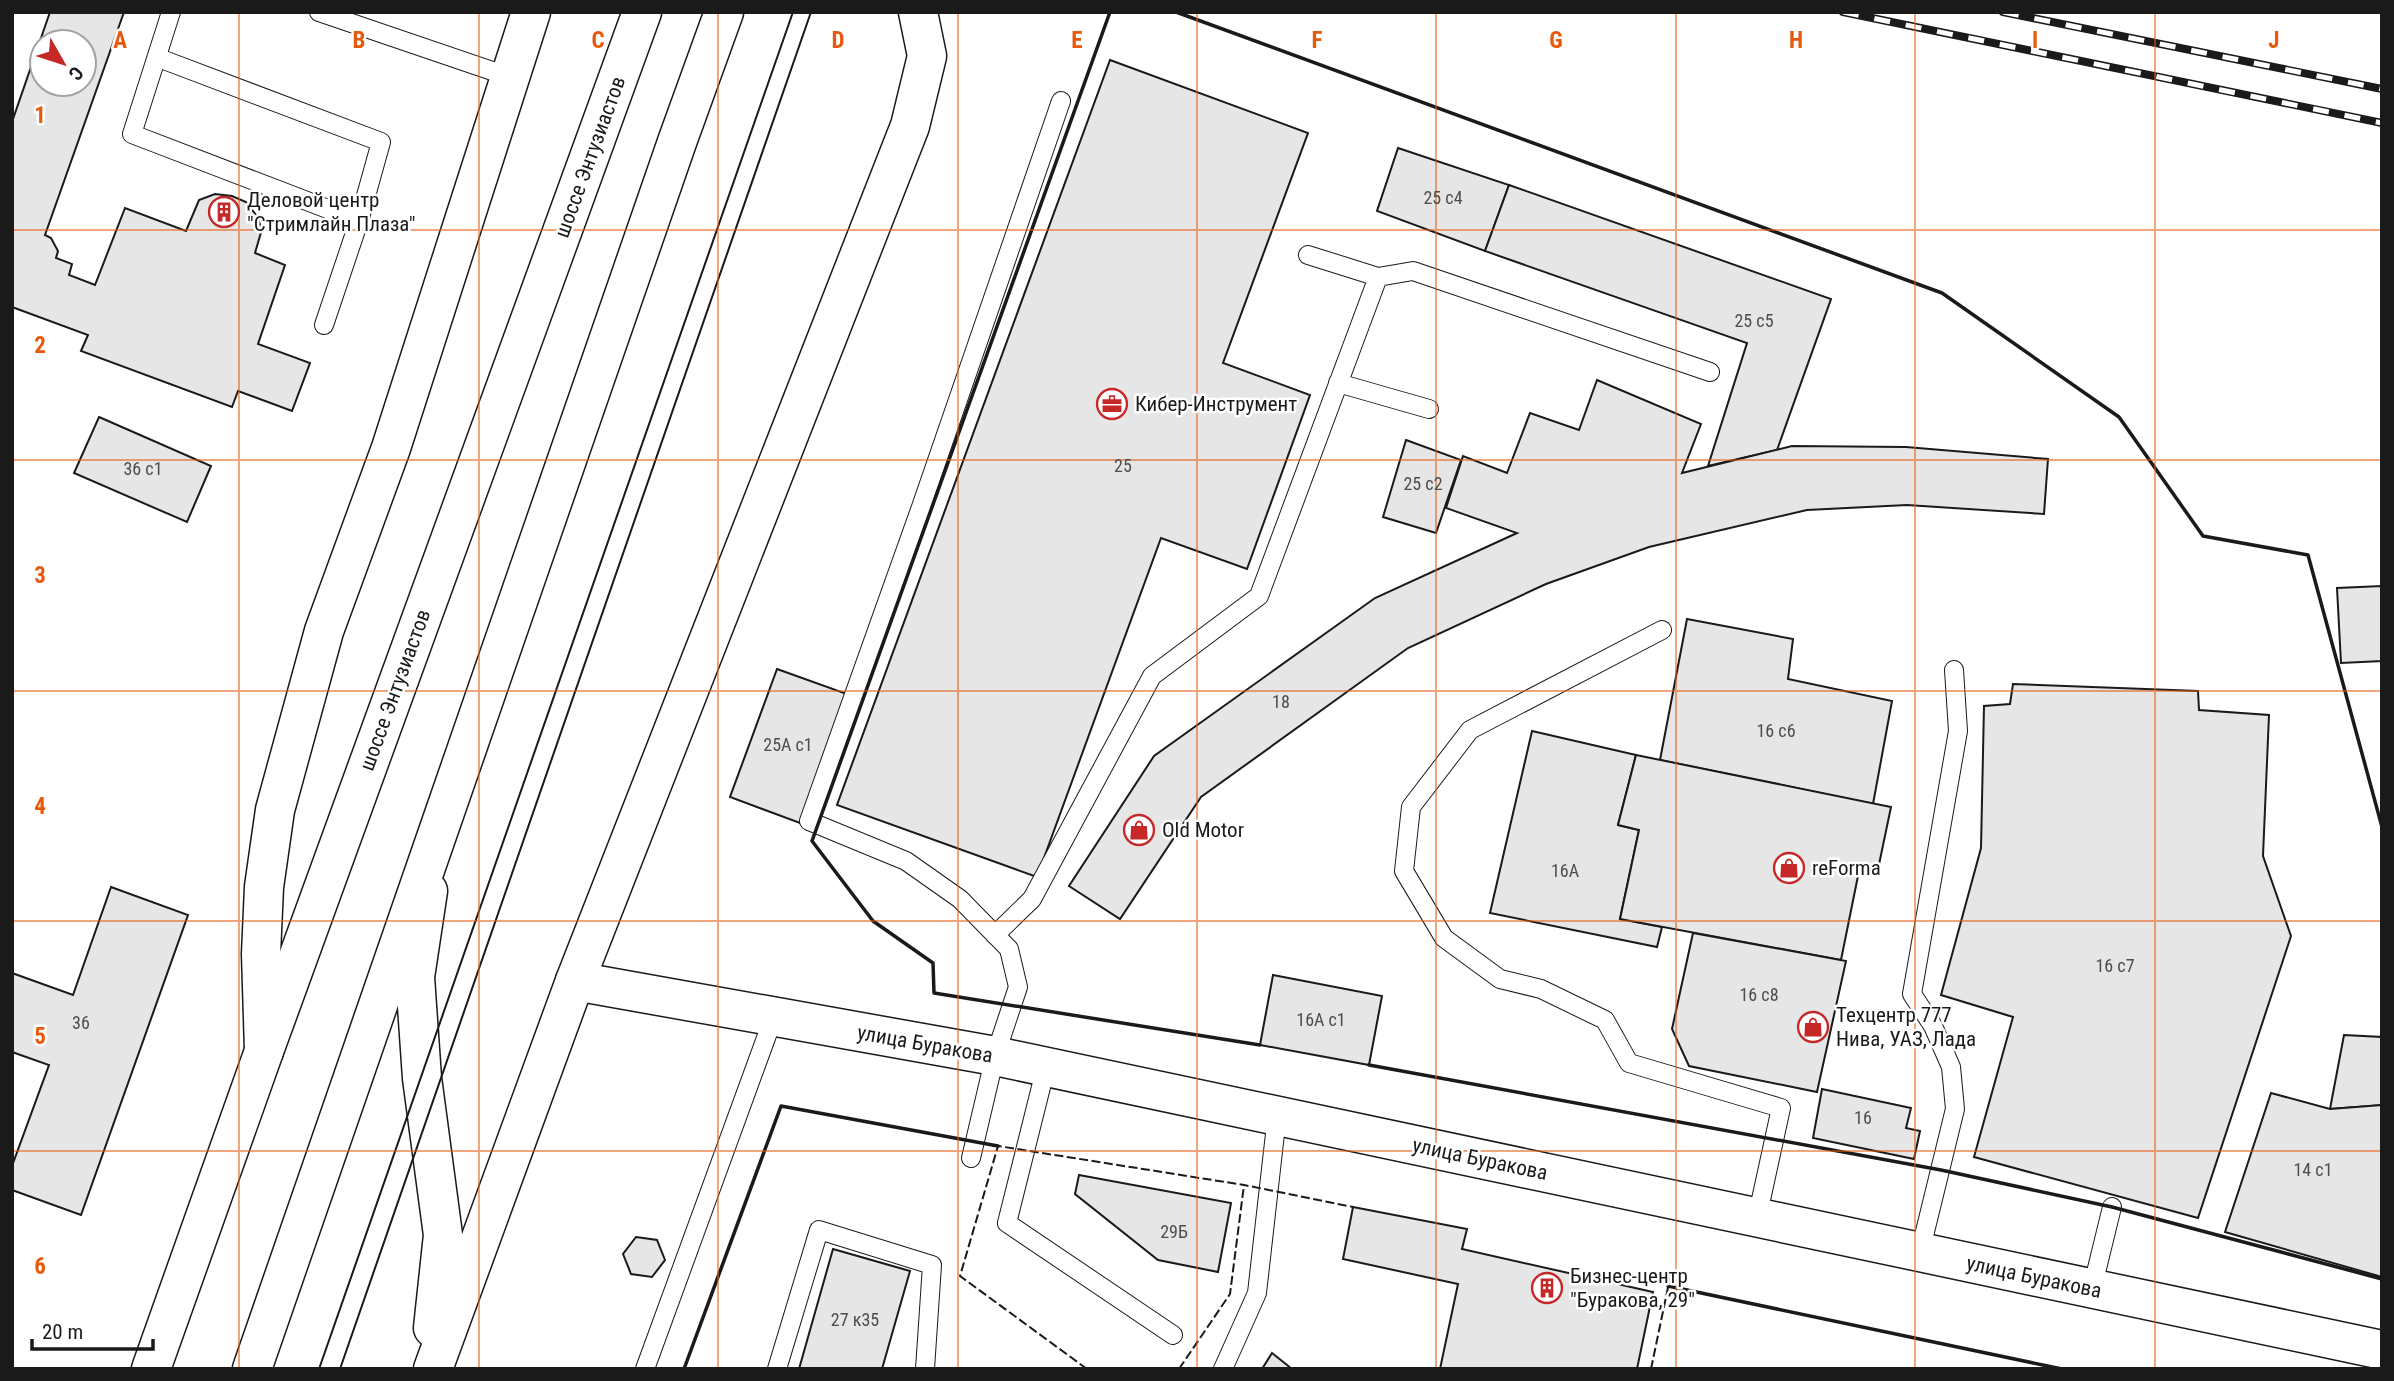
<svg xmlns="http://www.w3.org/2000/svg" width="2394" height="1381" viewBox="0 0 2394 1381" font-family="'Roboto Condensed',sans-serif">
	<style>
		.building { fill: #e6e6e6; stroke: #1a1a1a; stroke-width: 2; fill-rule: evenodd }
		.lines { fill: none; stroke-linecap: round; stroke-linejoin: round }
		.service-casing { stroke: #1a1a1a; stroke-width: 20 }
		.tertiary-casing { stroke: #1a1a1a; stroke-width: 41 }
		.secondary-casing { stroke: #1a1a1a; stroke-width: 41 }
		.primary-casing { stroke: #1a1a1a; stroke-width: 41 }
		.service { stroke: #fff; stroke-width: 18 }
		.tertiary { stroke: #fff; stroke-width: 38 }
		.secondary { stroke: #fff; stroke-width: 38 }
		.primary { stroke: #fff; stroke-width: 38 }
		.tram { stroke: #1a1a1a; stroke-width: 2 }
		.rail-casing { stroke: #1a1a1a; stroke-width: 8 }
		.rail { stroke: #fff; stroke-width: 5; stroke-dasharray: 16; stroke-linecap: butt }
		.fence { stroke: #1a1a1a; stroke-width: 2; stroke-dasharray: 9 3.5; stroke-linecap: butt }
		.wall { stroke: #1a1a1a; stroke-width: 3.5 }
		.grid { fill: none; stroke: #e8590c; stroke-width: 2; stroke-opacity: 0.55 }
		.labels { text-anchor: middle; stroke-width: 5; stroke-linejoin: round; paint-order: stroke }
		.number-label { font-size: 18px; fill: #4d4d4d }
		.street-label { font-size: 21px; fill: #1a1a1a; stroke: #fff }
		.poi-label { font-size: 21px; fill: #1a1a1a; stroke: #fff; text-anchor: start }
		.grid-label { font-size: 23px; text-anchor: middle; font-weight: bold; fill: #e8590c; stroke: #fff; stroke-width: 5; stroke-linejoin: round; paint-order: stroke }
	</style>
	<rect width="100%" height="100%" fill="#fff"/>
	<g class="building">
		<path d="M50 12H124L45 235 51 238 58 251 56 258 72 264 69 275 95 285 125 208 186 231 199 200 215 194 232 196 246 202 256 215 262 229 255 253 285 265 258 344 310 363 292 411 238 391 232 407 81 351 88 335 12 307V122ZM42 42H84V84H42Z"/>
		<path d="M1110 60 1308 133 1223 363 1310 395 1247 569 1161 538 1037 877 837 805Z"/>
		<path d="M1398 148 1509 185 1485 251 1377 211Z"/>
		<path d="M1509 185 1831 299 1777 450 1708 466 1747 343 1485 251Z"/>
		<path d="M1597 380 1701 424 1682 473 1792 446 1906 447 2048 459 2044 514 1907 505 1807 510 1649 547 1546 584 1408 648 1201 797 1120 919 1069 886 1154 756 1375 598 1517 533 1446 508 1463 456 1507 473 1530 413 1579 430Z"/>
		<path d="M99 417 211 466 187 522 74 473Z"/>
		<path d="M1406 440 1461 460 1436 533 1383 517Z"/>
		<path d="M2382 586V661L2341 663 2337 588Z"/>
		<path d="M1687 619 1793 639 1788 679 1892 701 1873 804 1660 760Z"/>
		<path d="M777 669 847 694 800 823 730 797Z"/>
		<path d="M2013 684 2198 691 2199 710 2269 715 2263 856 2291 936 2198 1218 1974 1157 2013 1017 1941 995 1981 848 1984 706 2010 704Z"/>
		<path d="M1532 731 1636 755 1618 825 1639 830 1620 919 1662 927 1657 947 1490 913Z"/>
		<path d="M1636 755 1891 807 1877 874 1859 871 1841 960 1620 919 1639 830 1618 825Z"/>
		<path d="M111 887 188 915 81 1215 12 1190V1166L49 1065 12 1052V973L73 995Z"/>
		<path d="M1693 933 1846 961 1817 1092 1689 1066 1672 1029Z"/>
		<path d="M1273 975 1382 996 1369 1065 1260 1045Z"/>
		<path d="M2344 1035 2382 1037V1105L2330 1109Z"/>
		<path d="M1822 1089 1911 1108 1906 1128 1920 1131 1914 1159 1813 1138Z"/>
		<path d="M2271 1093 2330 1109 2382 1105V1277L2225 1232Z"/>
		<path d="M1079 1175 1231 1203 1218 1272 1158 1260 1075 1194Z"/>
		<path d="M1353 1207 1467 1229 1462 1249 1653 1292 1637 1369H1440L1458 1284 1343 1259Z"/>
		<path d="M636 1237 657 1240 665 1260 652 1277 631 1274 623 1254Z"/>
		<path d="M833 1249 910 1271 882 1369H799Z"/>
		<path d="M1272 1353 1292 1369H1262Z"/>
	</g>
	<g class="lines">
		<g class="service-casing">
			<g id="service">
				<path d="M171 12 132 134 359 221 324 325"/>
				<path d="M319 12 510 77"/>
				<path d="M164 60 381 142 359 221"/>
				<path d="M1308 255 1378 277"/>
				<path d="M1338 383 1429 409"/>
				<path d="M1662 630 1470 730 1411 807 1404 871 1444 938 1500 979 1541 989 1605 1020 1629 1063 1781 1108 1757 1218"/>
				<path d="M995 935 1032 899 1152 676 1259 596 1378 277 1413 271 1710 372"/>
				<path d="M1046 1067 1007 1223 1173 1335"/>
				<path d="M971 1158 995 1056 1018 987 1009 949 960 899 906 861 809 821 921 507 1061 101"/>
				<path d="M1920 1252 1955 1109 1951 1067 1933 1026 1912 994 1958 731 1954 670"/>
				<path d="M2092 1289 2112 1207"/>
				<path d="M645 1369 774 1016"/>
				<path d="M777 1369 819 1230 932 1265 925 1369"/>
				<path d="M1223 1369 1257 1293 1277 1116"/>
			</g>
		</g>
		<g class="tertiary-casing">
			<path id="tertiary" d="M575 981 995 1056 2382 1350"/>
		</g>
		<g class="secondary-casing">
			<g id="secondary">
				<path d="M428 891 415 977 422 1078 443 1235 433 1328"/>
				<path d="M264 1051 261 954 264 887 275 810 324 631 391 448 531 12"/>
				<path d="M433 1369 575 981 910 126 927 56 918 12"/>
			</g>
		</g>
		<g class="primary-casing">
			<g id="primary">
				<path d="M151 1369 264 1051 642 12"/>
				<path d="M252 1369 677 142 724 12"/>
			</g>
		</g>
		<use href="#service" class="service"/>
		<use href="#tertiary" class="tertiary"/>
		<use href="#secondary" class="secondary"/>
		<use href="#primary" class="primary"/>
		<g class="tram">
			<path d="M319 1369 793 12"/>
			<path d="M340 1369 811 12"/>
		</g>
		<g class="rail-casing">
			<g id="rail">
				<path d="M1843 12 2382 123"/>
				<path d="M2003 12 2382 89"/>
			</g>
		</g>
		<use href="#rail" class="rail"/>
		<g class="fence">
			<path d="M1087 1369 960 1276 998 1146 1244 1185 1353 1207"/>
			<path d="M1179 1369 1230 1294 1244 1185"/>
			<path d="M1651 1369 1671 1273"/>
		</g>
		<g class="wall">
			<path d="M1110 12 812 841 873 921 933 963 934 993 1260 1045"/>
			<path d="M1176 12 1942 293 2119 417 2203 536 2308 555 2382 827"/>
			<path d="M1369 1065 1941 1170 2112 1207 2382 1279"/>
			<path d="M1668 1286 2062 1369"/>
			<path d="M684 1369 781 1106 998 1146"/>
		</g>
	</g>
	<path class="grid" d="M239 12V1369M479 12V1369M718 12V1369M958 12V1369M1197 12V1369M1436 12V1369M1676 12V1369M1915 12V1369M2155 12V1369M12 230H2382M12 460H2382M12 691H2382M12 921H2382M12 1151H2382"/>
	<defs>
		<g id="building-ring" transform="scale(1.575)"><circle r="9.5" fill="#fff" stroke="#c62828" stroke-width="1.5"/><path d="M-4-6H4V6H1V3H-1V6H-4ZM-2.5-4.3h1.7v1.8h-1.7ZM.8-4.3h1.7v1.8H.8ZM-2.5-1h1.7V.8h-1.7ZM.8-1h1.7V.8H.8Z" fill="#c62828"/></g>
		<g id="office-ring" transform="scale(1.575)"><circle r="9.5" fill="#fff" stroke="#c62828" stroke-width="1.5"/><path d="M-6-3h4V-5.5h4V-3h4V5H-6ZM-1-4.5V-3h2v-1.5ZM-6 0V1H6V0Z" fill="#c62828"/></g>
		<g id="shop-ring" transform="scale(1.575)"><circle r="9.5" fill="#fff" stroke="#c62828" stroke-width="1.5"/><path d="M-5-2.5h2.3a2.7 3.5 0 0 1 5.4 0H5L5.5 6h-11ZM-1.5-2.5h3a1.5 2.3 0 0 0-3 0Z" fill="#c62828"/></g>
	</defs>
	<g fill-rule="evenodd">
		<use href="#building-ring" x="224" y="212"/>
		<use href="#office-ring" x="1112" y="404"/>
		<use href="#shop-ring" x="1139" y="830"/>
		<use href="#shop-ring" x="1789" y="868"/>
		<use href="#shop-ring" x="1813" y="1027"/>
		<use href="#building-ring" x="1547" y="1288"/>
	</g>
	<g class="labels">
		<g class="number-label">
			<text x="1443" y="204">25 с4</text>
			<text x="1754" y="327">25 с5</text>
			<text x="1123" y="472">25</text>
			<text x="143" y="475">36 с1</text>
			<text x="1423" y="490">25 с2</text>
			<text x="1281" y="708">18</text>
			<text x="1776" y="737">16 с6</text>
			<text x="788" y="751">25A c1</text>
			<text x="1565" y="877">16А</text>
			<text x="2115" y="972">16 с7</text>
			<text x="1759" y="1001">16 с8</text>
			<text x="1321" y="1026">16А с1</text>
			<text x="81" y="1029">36</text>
			<text x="1863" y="1124">16</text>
			<text x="2313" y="1176">14 с1</text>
			<text x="1174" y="1238">29Б</text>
			<text x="855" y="1326">27 к35</text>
		</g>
		<g class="street-label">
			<text transform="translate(590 157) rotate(-70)" y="7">шоссе Энтузиастов</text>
			<text transform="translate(395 690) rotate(-70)" y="7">шоссе Энтузиастов</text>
			<text transform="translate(925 1044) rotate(10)" y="7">улица Буракова</text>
			<text transform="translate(1480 1159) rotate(12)" y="7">улица Буракова</text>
			<text transform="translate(2034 1277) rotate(12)" y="7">улица Буракова</text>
		</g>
		<g class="poi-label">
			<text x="247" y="207">Деловой центр<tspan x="247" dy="24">"Стримлайн Плаза"</tspan></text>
			<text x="1135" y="411">Кибер-Инструмент</text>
			<text x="1162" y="837">Old Motor</text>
			<text x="1812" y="875">reForma</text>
			<text x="1836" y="1022">Техцентр 777<tspan x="1836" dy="24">Нива, УАЗ, Лада</tspan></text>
			<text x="1570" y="1283">Бизнес-центр<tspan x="1570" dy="24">"Буракова, 29"</tspan></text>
		</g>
	</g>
	<g class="grid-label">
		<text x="120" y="48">A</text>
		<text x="359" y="48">B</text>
		<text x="598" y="48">C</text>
		<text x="838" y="48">D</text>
		<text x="1077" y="48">E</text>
		<text x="1317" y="48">F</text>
		<text x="1556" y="48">G</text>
		<text x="1796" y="48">H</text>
		<text x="2035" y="48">I</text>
		<text x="2274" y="48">J</text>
		<text x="40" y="123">1</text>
		<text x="40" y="353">2</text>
		<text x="40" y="583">3</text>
		<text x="40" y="814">4</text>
		<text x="40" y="1044">5</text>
		<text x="40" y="1274">6</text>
	</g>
	<rect width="2394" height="1381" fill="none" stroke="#1a1a1a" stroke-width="28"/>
	<g transform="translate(63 63) rotate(129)"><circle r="33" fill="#ffffff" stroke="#a3a3a3" stroke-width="2"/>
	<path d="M0-5L12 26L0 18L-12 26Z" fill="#c62828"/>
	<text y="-10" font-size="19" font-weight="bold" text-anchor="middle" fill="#1a1a1a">С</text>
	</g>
	<path d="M32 1339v10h121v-10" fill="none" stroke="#1a1a1a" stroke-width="3.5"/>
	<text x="42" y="1339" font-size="21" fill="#1a1a1a" stroke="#ffffff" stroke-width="5" paint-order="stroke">20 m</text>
</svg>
